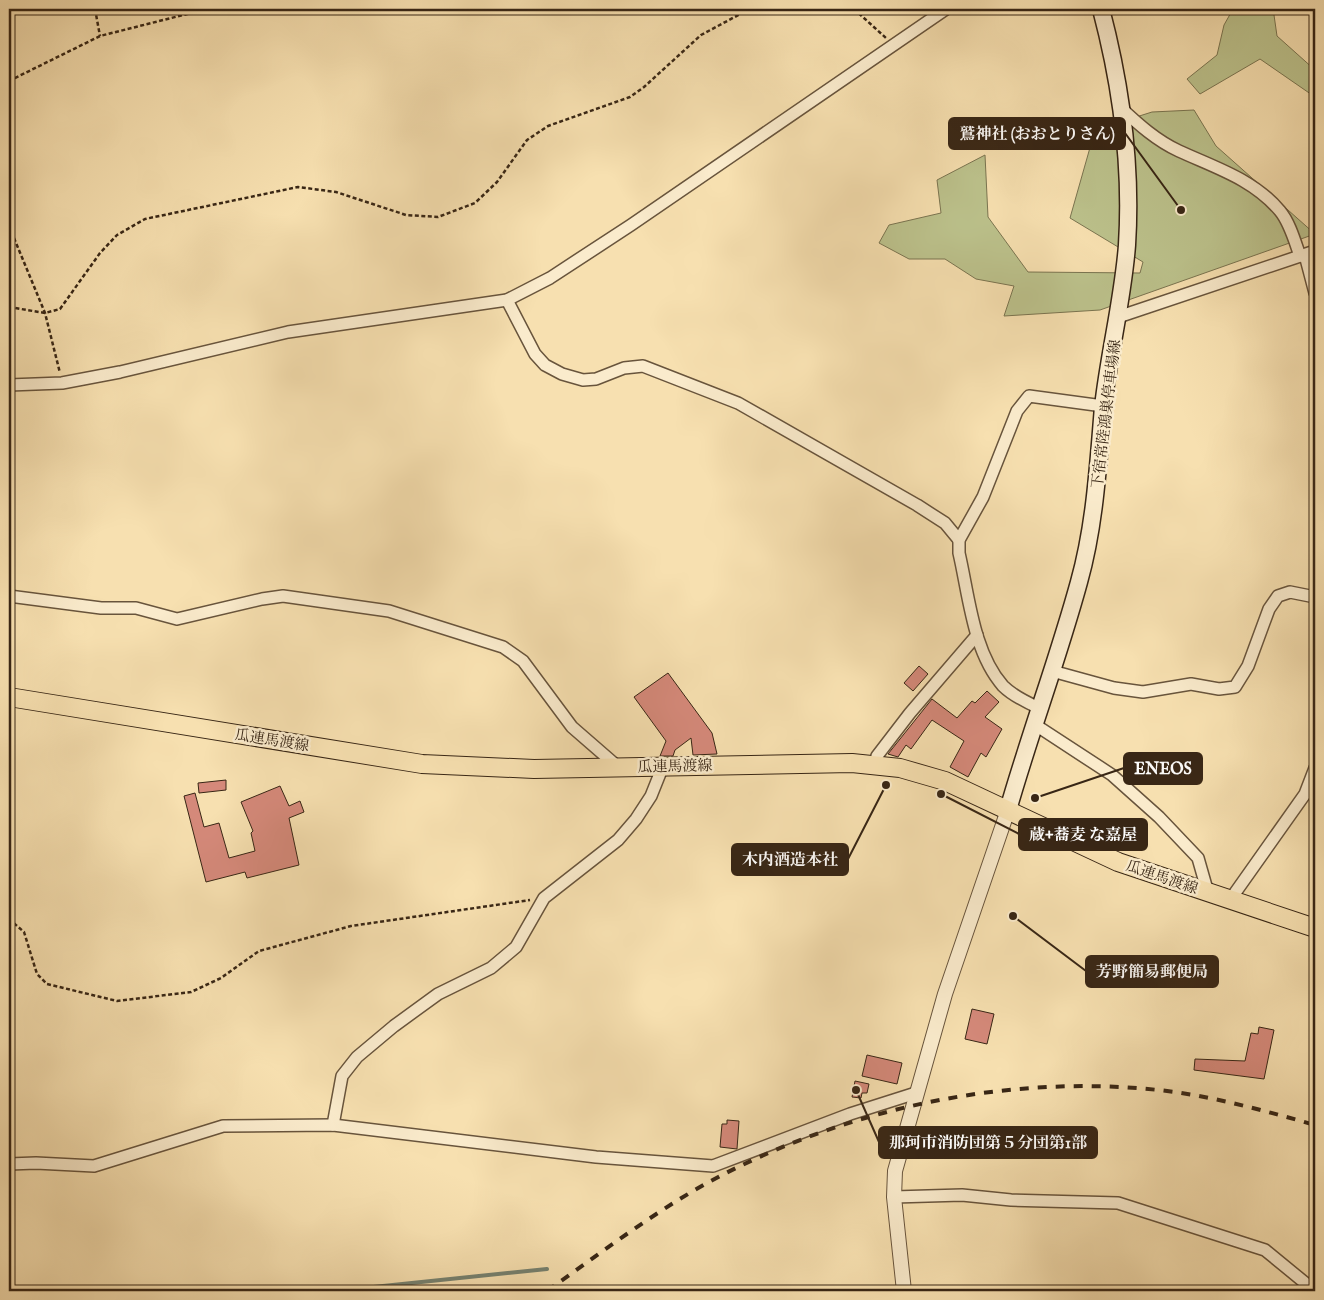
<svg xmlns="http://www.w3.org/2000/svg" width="1324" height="1300" viewBox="0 0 1324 1300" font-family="'IM FELL English','Noto Serif JP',serif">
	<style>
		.green { fill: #bcc28c; stroke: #7a7450 }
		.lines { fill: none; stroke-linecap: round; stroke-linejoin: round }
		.stream { stroke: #758170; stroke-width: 4 }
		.building { fill: #d5897a; stroke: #382615 }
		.minor-casing { stroke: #68543c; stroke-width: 14 }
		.tertiary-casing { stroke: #68543c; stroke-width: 16 }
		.secondary-casing { stroke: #382615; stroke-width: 19 }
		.primary-casing { stroke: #382615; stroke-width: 20 }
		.path { stroke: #382615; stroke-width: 2.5; stroke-dasharray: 4 2.5; stroke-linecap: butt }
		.minor { stroke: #faebcc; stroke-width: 11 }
		.tertiary { stroke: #faebcc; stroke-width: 14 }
		.secondary { stroke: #faebcc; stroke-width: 16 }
		.primary { stroke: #f7e0b0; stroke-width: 18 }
		.rail { stroke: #382615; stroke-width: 4; stroke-dasharray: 9 9; stroke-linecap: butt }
		.labels { text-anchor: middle; stroke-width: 5; stroke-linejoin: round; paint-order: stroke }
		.street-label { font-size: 15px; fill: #382615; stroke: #faebcc }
		.leader { fill: none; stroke: #382615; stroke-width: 2 }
		.callout-dot { fill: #382615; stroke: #faebcc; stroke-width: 2 }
		.callout { fill: #382615; stroke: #382615; stroke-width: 2 }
		.callout-label { font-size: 16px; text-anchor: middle; font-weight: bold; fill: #fff }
	</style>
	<rect width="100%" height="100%" fill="#f7e0b0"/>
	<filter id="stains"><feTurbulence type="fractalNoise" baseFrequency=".004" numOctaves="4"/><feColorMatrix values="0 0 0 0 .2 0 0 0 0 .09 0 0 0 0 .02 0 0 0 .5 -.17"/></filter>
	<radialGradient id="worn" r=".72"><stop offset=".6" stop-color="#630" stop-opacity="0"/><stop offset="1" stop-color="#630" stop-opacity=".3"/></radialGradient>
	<g class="green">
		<path d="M1233 9H1268L1274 15 1277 36 1315 70V97L1260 59 1200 94 1187 79 1217 55 1224 25Z"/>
		<path d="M1194 110 1216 146 1315 234 1100 310 1004 316 1014 286 976 279 945 259H909L879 243 889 225 941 213 937 180 985 155 988 217 1028 272 1140 273 1143 262 1070 218 1095 130 1152 112Z"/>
	</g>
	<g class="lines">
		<path class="stream" d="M335 1291 547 1269"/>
	</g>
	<g class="building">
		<path d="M919 666 928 674 913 691 904 683Z"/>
		<path d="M668 673 712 733 717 754 693 755 691 738 675 750 673 756H660L666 741 634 697Z"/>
		<path d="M987 691 999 702 985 717 1002 729 986 757 981 753 968 777 950 767 964 741 932 720 911 749 906 745 898 757 888 754 932 699 957 718 972 701 975 703Z"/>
		<path d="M226 780V790L199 793 198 783Z"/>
		<path d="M280 786 289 806 300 801 304 812 289 818 299 865 247 878 245 872 206 882 184 796 195 793 204 827 219 823 229 858 255 851 251 833 253 831 241 802Z"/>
		<path d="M972 1009 994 1014 987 1044 965 1039Z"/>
		<path d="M1259 1027 1274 1030 1264 1079 1194 1070 1195 1059 1245 1061 1251 1033 1258 1034Z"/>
		<path d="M867 1055 902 1063 897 1084 862 1076Z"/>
		<path d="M855 1081 869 1084 867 1093H862L861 1098 852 1097Z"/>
		<path d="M727 1120 739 1121 737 1149 720 1147 722 1124H727Z"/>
	</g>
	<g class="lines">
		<g class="minor-casing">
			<g id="minor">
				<path d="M1121 108C1138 124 1157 141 1179 151 1216 168 1253 179 1280 211 1290 223 1295 242 1300 256"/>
				<path d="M1305 255 1315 293"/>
				<path d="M507 300 535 354 545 365 562 374 583 380 596 379 624 368 643 366 738 403 917 505 945 523 959 540"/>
				<path d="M1118 317 1315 251"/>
				<path d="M9 385 62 383 120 372 288 332 507 300 550 278 631 225 946 9"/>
				<path d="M9 596 101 608H136L177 619 262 599 283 596 389 611 503 647 523 661 572 727 618 767"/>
				<path d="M1052 671 1114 688 1143 692 1191 684 1219 689 1235 687 1248 666 1269 609 1278 596 1290 592 1315 597"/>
				<path d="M1039 708C1028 703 1012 695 1003 686 973 652 969 596 959 553V540L983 497 1017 411 1029 396 1103 406"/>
				<path d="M1034 724 1112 775 1159 817 1198 858 1208 893"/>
				<path d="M875 765 877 756 910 713 977 635"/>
				<path d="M1230 900 1305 794 1315 768"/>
				<path d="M333 1125 342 1076 357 1057 394 1026 438 994 491 968 516 947 544 898 618 840 636 819 651 796 663 766"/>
				<path d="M9 1164 36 1163 94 1166 223 1126 333 1125 596 1157 713 1166 850 1114 916 1093"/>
				<path d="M894 1197 962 1195 1011 1200 1118 1203 1265 1250 1315 1291"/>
			</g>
		</g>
		<g class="tertiary-casing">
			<path id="tertiary" d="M904 1291 894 1197 895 1171 945 994 1008 810"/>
		</g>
		<g class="secondary-casing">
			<path id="secondary" d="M1008 810C1030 733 1058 659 1079 582 1095 525 1098 466 1103 407 1109 353 1123 299 1127 245 1132 166 1121 85 1101 9"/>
		</g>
		<g class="primary-casing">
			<path id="primary" d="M9 697 422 764 534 769 852 763 900 768 945 781 1118 862 1315 928"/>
		</g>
		<g class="path">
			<path d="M95 9 100 36"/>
			<path d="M854 9 886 38"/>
			<path d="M9 81 100 36 191 13 222 9"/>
			<path d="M9 226 45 313 60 373"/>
			<path d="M9 307 45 313 60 309 100 253 117 235 145 219 298 187 336 192 406 215 438 217 475 203 497 182 527 140 548 126 630 97 644 87 701 35 744 12 755 9"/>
			<path d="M9 919 24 932 37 974 47 984 117 1001 191 992 221 978 259 951 351 926 530 900"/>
		</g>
		<use href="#minor" class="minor"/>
		<use href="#tertiary" class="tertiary"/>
		<use href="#secondary" class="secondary"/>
		<use href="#primary" class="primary"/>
		<path class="rail" d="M547 1291C605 1250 663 1205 726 1173 862 1104 1023 1072 1175 1092 1223 1099 1269 1112 1315 1125"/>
	</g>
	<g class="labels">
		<g class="street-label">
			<text transform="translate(1106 414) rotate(-83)" y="5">下宿常陸鴻巣停車場線</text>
			<text transform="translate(272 740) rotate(9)" y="5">瓜連馬渡線</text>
			<text transform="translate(675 766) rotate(-1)" y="5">瓜連馬渡線</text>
			<text transform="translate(1162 877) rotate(19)" y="5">瓜連馬渡線</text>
		</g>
	</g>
	<path class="leader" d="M1181 210L1125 133M1035 798L1124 768M941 794L1019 834M886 785L848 859M1013 916L1086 971M856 1090L879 1142"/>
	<g class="callout-dot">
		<circle cx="1181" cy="210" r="5"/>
		<circle cx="1035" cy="798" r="5"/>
		<circle cx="941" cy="794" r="5"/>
		<circle cx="886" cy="785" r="5"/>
		<circle cx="1013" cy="916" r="5"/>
		<circle cx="856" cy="1090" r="5"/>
	</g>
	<g class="callout">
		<rect x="949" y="118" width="176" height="31" rx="5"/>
		<rect x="1124" y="753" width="78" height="31" rx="5"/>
		<rect x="1019" y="819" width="128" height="31" rx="5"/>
		<rect x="732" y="844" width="116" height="31" rx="5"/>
		<rect x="1086" y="956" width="132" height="31" rx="5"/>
		<rect x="879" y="1127" width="218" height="31" rx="5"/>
	</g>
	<g class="callout-label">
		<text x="1037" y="139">鷲神社 (おおとりさん)</text>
		<text x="1163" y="774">ENEOS</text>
		<text x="1083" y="840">蔵+蕎麦 な嘉屋</text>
		<text x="790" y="865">木内酒造本社</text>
		<text x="1152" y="977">芳野簡易郵便局</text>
		<text x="988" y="1148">那珂市消防団第５分団第1部</text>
	</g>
	<rect width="1324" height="1300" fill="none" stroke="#f7e0b0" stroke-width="30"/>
	<rect x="10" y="10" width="1304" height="1280" fill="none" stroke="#382615" stroke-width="2.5"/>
	<rect x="15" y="15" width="1294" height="1270" fill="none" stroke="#382615"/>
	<rect width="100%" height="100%" filter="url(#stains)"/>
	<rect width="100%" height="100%" fill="url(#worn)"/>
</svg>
